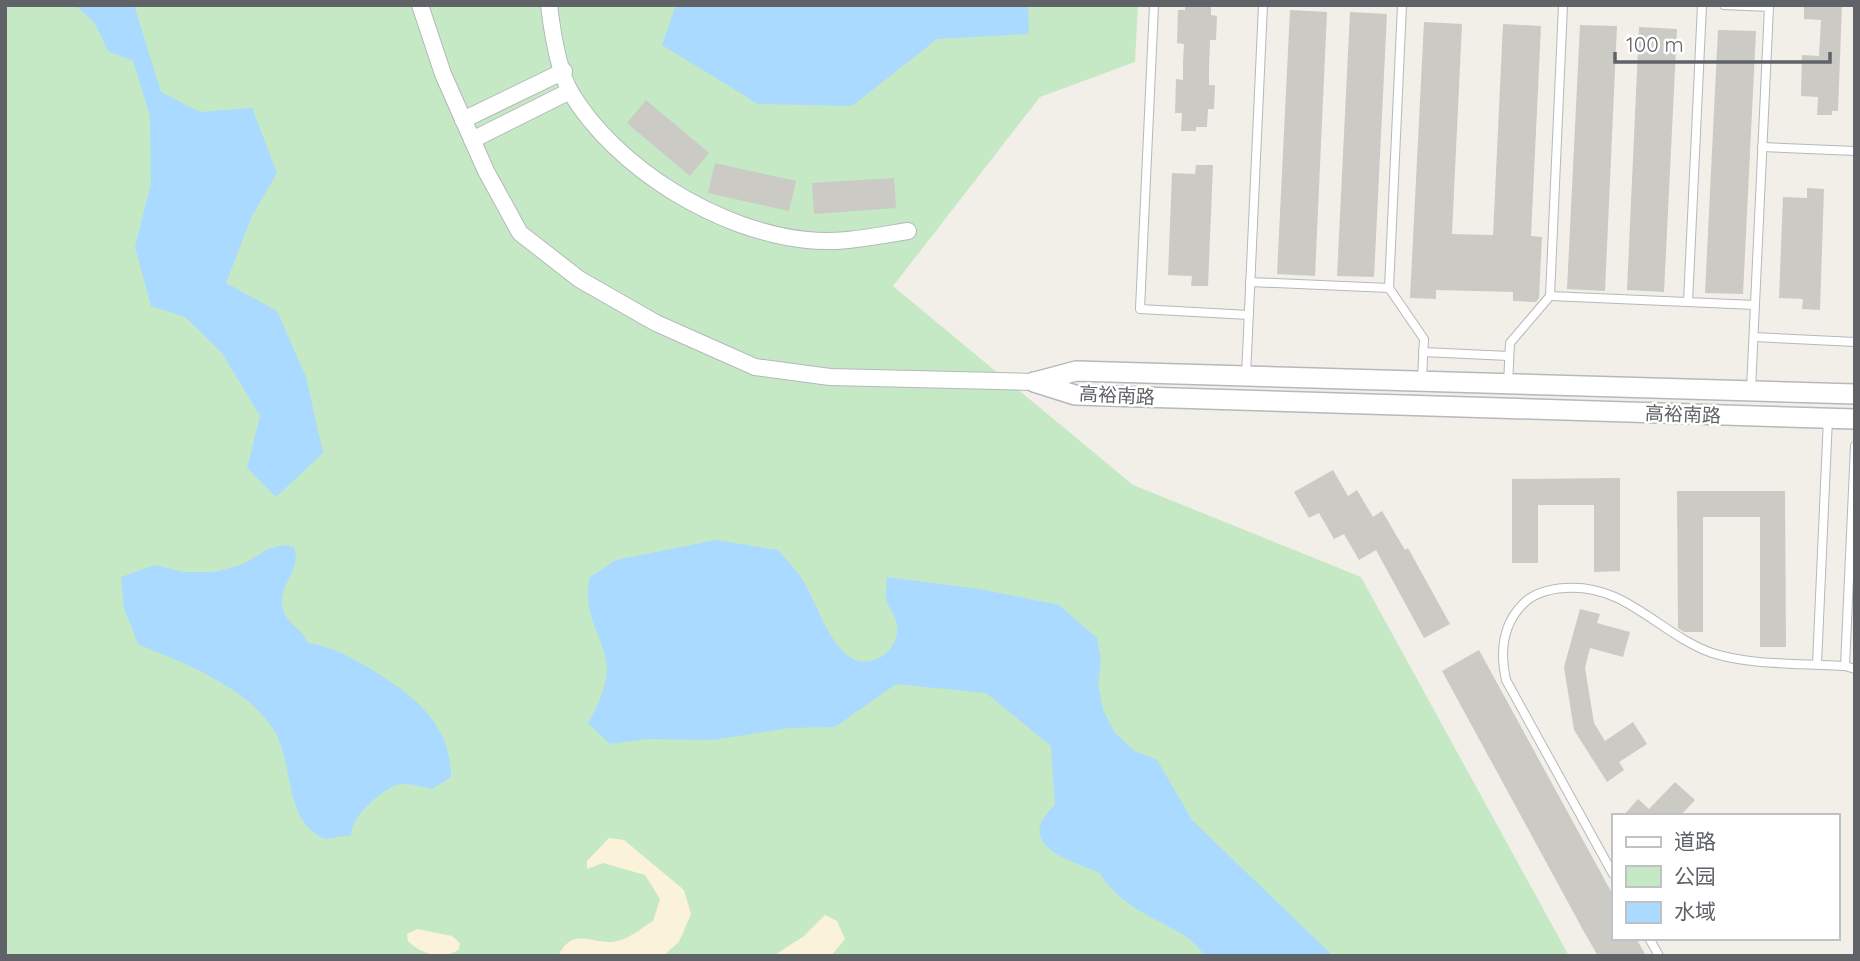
<svg xmlns="http://www.w3.org/2000/svg" width="1860" height="961" viewBox="0 0 1860 961" font-family="Quicksand,'Noto Sans SC',sans-serif">
	<style>
		.green { fill: #c5e8c5 }
		.sand { fill: #fbf3d9 }
		.water { fill: #aadaff }
		.building { fill: #cccac5 }
		.lines { fill: none; stroke-linecap: round; stroke-linejoin: round }
		.service-casing { stroke: #b5b8bc; stroke-width: 10 }
		.minor-casing { stroke: #b5b8bc; stroke-width: 18 }
		.tertiary-casing { stroke: #b5b8bc; stroke-width: 22 }
		.service { stroke: #fff; stroke-width: 8 }
		.minor { stroke: #fff; stroke-width: 16 }
		.tertiary { stroke: #fff; stroke-width: 19 }
		.labels { text-anchor: middle; stroke-width: 5; stroke-linejoin: round; paint-order: stroke }
		.street-label { font-size: 19px; fill: #5f6368; stroke: #fff }
	</style>
	<rect width="100%" height="100%" fill="#f1efe8"/>
	<path class="green" d="M5 5H1138L1135 62 1040 97 893 286 1133 485 1361 577 1569 956H5Z"/>
	<g class="sand">
		<path d="M609 838 624 840 684 890 691 914 679 942 663 956H558C574 924 594 947 618 941 630 938 643 927 653 921L660 899 645 875 603 863 587 869V861Z"/>
		<path d="M825 915 837 921 845 939 831 956H773L804 936Z"/>
		<path d="M417 929 452 936 460 943 459 949C445 961 420 954 408 941L407 934Z"/>
	</g>
	<g class="water">
		<path d="M75 5H134L161 92 200 112 252 108 277 173 252 216 226 283 277 311 306 377 323 453 276 497 247 468 260 416 222 353 185 317 151 306 135 247 151 183 150 116 133 61 108 51 95 23Z"/>
		<path d="M676 5H1028L1029 34 937 39 852 106 758 104 662 45Z"/>
		<path d="M716 540 778 550C786 559 795 569 802 579 819 604 837 679 879 658 888 654 896 643 897 633 900 619 888 610 886 598 885 592 887 583 887 577L979 589 1059 605 1097 638 1101 660 1098 686 1103 710 1115 733 1133 750 1157 760 1192 820 1333 956H1206C1199 949 1191 939 1182 934 1153 917 1116 903 1100 873 1074 861 1010 846 1055 805L1051 746 986 693 896 684 835 727 789 728 712 740 647 739 610 744 588 723C597 707 605 691 607 672 608 640 580 617 590 577L616 560Z"/>
		<path d="M284 545 294 547C302 570 281 581 282 603 283 623 302 628 308 643 334 647 354 659 377 673 417 698 451 726 451 777L432 789C421 787 405 781 394 786 378 793 351 818 351 835L326 839C284 824 294 765 275 732 249 687 183 663 138 644L124 608 121 577 155 565 184 572H215L243 564 268 549Z"/>
	</g>
	<g class="building">
		<path d="M1185 5H1211V15L1217 16 1216 40H1210L1209 67V85H1215L1214 109H1208L1207 127H1196V131H1181L1182 113H1175L1176 79 1183 80V62L1184 44 1177 43 1178 10H1185Z"/>
		<path d="M1804 5H1842L1838 111H1832V115H1817L1818 97 1801 96 1802 55 1819 56 1821 20 1804 19Z"/>
		<path d="M1290 10 1327 12 1315 276 1277 274Z"/>
		<path d="M1350 12 1387 14 1374 277 1337 276Z"/>
		<path d="M1424 22 1462 24 1452 234 1493 235 1503 24 1541 26 1531 236 1542 237 1539 298 1536 302 1513 301V292L1436 290V299L1410 298Z"/>
		<path d="M1580 25 1617 26 1605 291 1567 289Z"/>
		<path d="M1639 27 1677 29 1664 292 1627 290Z"/>
		<path d="M1718 30 1756 31 1743 294 1705 293Z"/>
		<path d="M646 100 709 153 690 176 627 123Z"/>
		<path d="M715 163 796 181 789 211 708 193Z"/>
		<path d="M1196 165H1213L1208 286H1191L1192 276 1168 275 1172 173 1195 174Z"/>
		<path d="M894 178 896 208 814 214 812 183Z"/>
		<path d="M1807 188 1824 189 1820 310 1802 309 1803 299 1779 298 1783 197 1807 198Z"/>
		<path d="M1333 470 1348 496 1357 490 1373 517 1382 511 1405 550 1408 548 1450 624 1424 638 1376 550 1359 560 1344 534 1334 539 1319 513 1309 518 1294 492Z"/>
		<path d="M1620 478V571L1594 572V505H1538V563H1512V479Z"/>
		<path d="M1677 491H1785L1786 647H1760V517H1703V632H1684L1678 628Z"/>
		<path d="M1580 609 1600 614 1597 623 1630 632 1623 657 1590 648 1585 668 1594 723 1605 741 1633 722 1647 744 1619 762 1624 770 1607 782 1574 730 1564 667Z"/>
		<path d="M1479 650 1613 895V938H1636L1646 956H1598L1583 930 1442 671Z"/>
		<path d="M1675 782 1695 800 1680 816H1623L1638 799 1649 809Z"/>
	</g>
	<g class="lines">
		<g class="service-casing">
			<g id="service">
				<path d="M1154 5 1140 309 1249 315"/>
				<path d="M1402 5 1389 288 1424 339 1422 379"/>
				<path d="M1724 5 1769 7 1751 389"/>
				<path d="M1762 147 1855 151"/>
				<path d="M1250 282 1389 288"/>
				<path d="M1550 296 1755 305"/>
				<path d="M1688 302 1702 5"/>
				<path d="M1754 337 1855 342"/>
				<path d="M1423 352 1509 356"/>
				<path d="M1246 376 1263 5"/>
				<path d="M1508 384 1510 343 1550 296 1563 5"/>
				<path d="M1817 664 1828 418"/>
				<path d="M1845 666 1855 446"/>
				<path d="M1613 874 1506 680C1500 653 1502 626 1522 605 1533 593 1549 589 1565 588 1625 583 1659 634 1712 653 1753 666 1802 663 1845 666L1855 669"/>
				<path d="M1649 938 1659 956"/>
			</g>
		</g>
		<g class="minor-casing">
			<g id="minor">
				<path d="M420 5 443 74 486 171 520 233 579 279 656 323 755 367 830 377 1034 382"/>
				<path d="M549 5C552 30 558 71 571 93 617 169 719 231 807 240 840 244 875 236 908 231"/>
				<path d="M463 120 564 71"/>
				<path d="M472 140 570 91"/>
			</g>
		</g>
		<g class="tertiary-casing">
			<g id="tertiary">
				<path d="M1034 382 1075 395 1855 419"/>
				<path d="M1035 382 1076 371 1855 394"/>
			</g>
		</g>
		<use href="#service" class="service"/>
		<use href="#minor" class="minor"/>
		<use href="#tertiary" class="tertiary"/>
	</g>
	<g class="labels">
		<g class="street-label">
			<text transform="translate(1117 395) rotate(3)" y="7">高裕南路</text>
			<text transform="translate(1683 414) rotate(2)" y="7">高裕南路</text>
		</g>
	</g>
	<rect width="1860" height="961" fill="none" stroke="#5f6368" stroke-width="14"/>
	<rect x="1612" y="814" width="228" height="126" fill="#ffffff" stroke="#bfc1c3" stroke-width="2"/>
	<rect x="1626" y="837" width="35" height="10" fill="#ffffff" stroke="#bfc1c3" stroke-width="2"/>
	<text x="1674" y="849" font-size="21" fill="#5f6368">道路</text>
	<rect x="1626" y="866" width="35" height="21" fill="#c5e8c5" stroke="#bfc1c3" stroke-width="2"/>
	<text x="1674" y="884" font-size="21" fill="#5f6368">公园</text>
	<rect x="1626" y="902" width="35" height="21" fill="#aadaff" stroke="#bfc1c3" stroke-width="2"/>
	<text x="1674" y="919" font-size="21" fill="#5f6368">水域</text>
	<path d="M1615 52v10h215v-10" fill="none" stroke="#5f6368" stroke-width="3.5"/>
	<text x="1626" y="52" font-size="21" fill="#5f6368" stroke="#ffffff" stroke-width="5" paint-order="stroke">100 m</text>
</svg>
